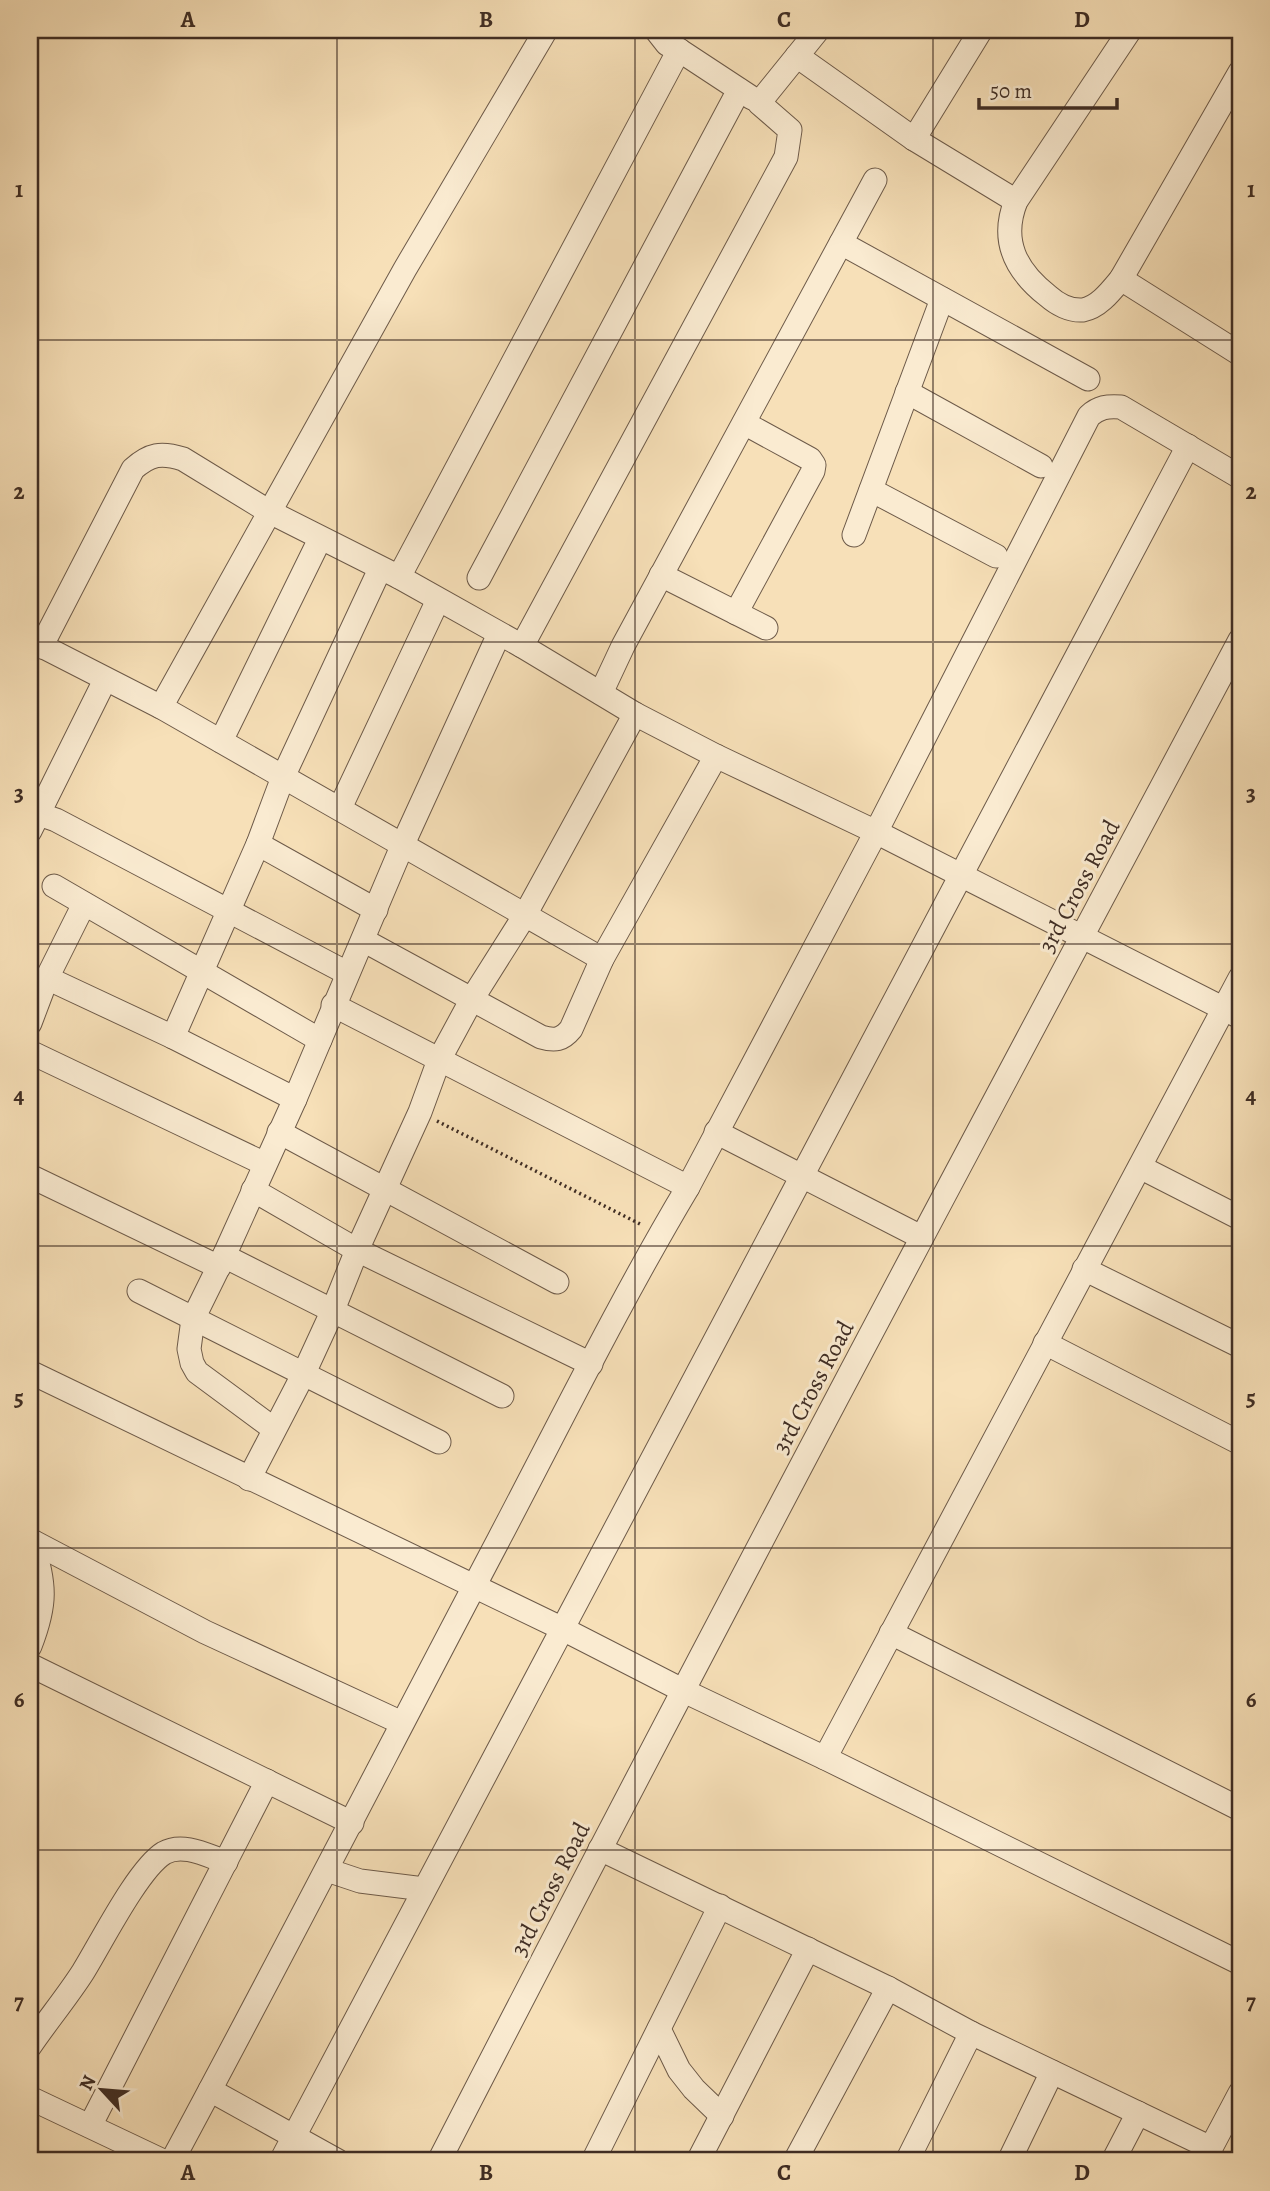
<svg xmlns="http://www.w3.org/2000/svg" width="1270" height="2191" viewBox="0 0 1270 2191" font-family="Alegreya,serif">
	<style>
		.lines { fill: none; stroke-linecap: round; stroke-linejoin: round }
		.minor-casing { stroke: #6d5a49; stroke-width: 25 }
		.path { stroke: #3f2d24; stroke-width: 3.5; stroke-dasharray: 2 3.5; stroke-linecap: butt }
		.minor { stroke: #faebd1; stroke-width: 23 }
		.grid { fill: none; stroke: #3f2d24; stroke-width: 2; stroke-opacity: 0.55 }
		.labels { text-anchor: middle; stroke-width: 6; stroke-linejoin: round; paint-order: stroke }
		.street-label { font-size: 24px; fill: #3f2d24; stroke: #faebd1 }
		.neatline { fill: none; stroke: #3f2d24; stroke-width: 2.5 }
		.grid-label { font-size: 23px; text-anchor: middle; font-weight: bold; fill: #3f2d24 }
	</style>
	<rect width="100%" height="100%" fill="#f7e0b8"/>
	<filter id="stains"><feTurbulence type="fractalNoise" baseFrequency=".00286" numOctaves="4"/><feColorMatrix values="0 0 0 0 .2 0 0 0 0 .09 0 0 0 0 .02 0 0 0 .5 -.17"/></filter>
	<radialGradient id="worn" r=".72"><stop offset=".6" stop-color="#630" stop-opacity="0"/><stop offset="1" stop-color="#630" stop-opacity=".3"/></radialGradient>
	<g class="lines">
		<g class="minor-casing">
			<g id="minor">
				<path d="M656 30 667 44 679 50 752 98"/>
				<path d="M1130 30 1016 201C1000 241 1016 271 1048 296 1057 304 1070 311 1083 310 1099 307 1111 291 1121 279L1240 72"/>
				<path d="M797 56 914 139 1016 201"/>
				<path d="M914 139 981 30"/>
				<path d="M841 243 1088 379"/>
				<path d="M1121 279 1240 354"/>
				<path d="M907 392 1041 466"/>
				<path d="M871 490 996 556"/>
				<path d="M854 535 942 299"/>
				<path d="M661 575 766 628"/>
				<path d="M399 577 679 50"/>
				<path d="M479 578 739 90"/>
				<path d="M736 613 813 471 814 465 810 459 744 423"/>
				<path d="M30 640 161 707 602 959"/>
				<path d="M522 646 786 157 790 130 759 103 818 30"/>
				<path d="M41 647 133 469C150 454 161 452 183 459L268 511 399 577 522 646 635 714 716 756 876 832 1240 1017"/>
				<path d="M601 693 623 646 875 180"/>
				<path d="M161 707 405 269 546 30"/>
				<path d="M221 741 320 539"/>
				<path d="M340 808 438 600"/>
				<path d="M30 811 56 820 347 973"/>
				<path d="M30 831 105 680"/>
				<path d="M258 844 376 910"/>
				<path d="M54 886 320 1040"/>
				<path d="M363 940 541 1037C555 1041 562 1040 571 1029L602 959 716 756"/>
				<path d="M47 978 173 1037 295 1099"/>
				<path d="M333 1005 688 1187"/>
				<path d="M30 1023 47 978 84 904"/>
				<path d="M173 1037 258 844 283 777 380 569"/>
				<path d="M30 1052 265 1164"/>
				<path d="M279 1132 557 1282"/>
				<path d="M716 1132 921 1237"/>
				<path d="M1140 1167 1240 1218"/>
				<path d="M30 1176 219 1267"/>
				<path d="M253 1190 357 1250 591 1364"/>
				<path d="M224 1256 502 1396"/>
				<path d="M1084 1269 1240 1346"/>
				<path d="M139 1291 439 1442"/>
				<path d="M1045 1343 1240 1443"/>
				<path d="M30 1372 561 1628 684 1691 825 1758 1240 1963"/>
				<path d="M274 1429 197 1372 192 1363 189 1349 193 1319 224 1256 295 1099 403 844 499 634"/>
				<path d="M249 1479 304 1373 333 1310 357 1250 420 1112 439 1060 472 999 525 915 635 714"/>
				<path d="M30 1540 205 1632 402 1723"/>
				<path d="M891 1633 1240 1809"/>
				<path d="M30 1646C47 1602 45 1586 32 1541"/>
				<path d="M30 1665 352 1823"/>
				<path d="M825 1758 1240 978"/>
				<path d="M600 1849 888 1988 971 2033 1211 2148"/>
				<path d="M327 1870 360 1881 424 1889"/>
				<path d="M659 2029 679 2070 694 2089 722 2116"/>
				<path d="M30 2046C47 2021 67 1997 83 1972 101 1943 138 1869 164 1853 183 1842 208 1856 226 1862"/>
				<path d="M210 2090 338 2161"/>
				<path d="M30 2098 163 2161"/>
				<path d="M90 2126 267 1781"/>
				<path d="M172 2161C283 1955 390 1746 499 1539 561 1421 620 1301 688 1187L876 832 1089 416C1099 407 1107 406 1121 407L1240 477"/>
				<path d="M281 2161 1188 446"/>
				<path d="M439 2161C701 1651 970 1146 1240 640"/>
				<path d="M593 2161 720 1906"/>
				<path d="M698 2161 808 1949"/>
				<path d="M795 2161 888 1988"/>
				<path d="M907 2161 971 2033"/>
				<path d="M1009 2161 1052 2072"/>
				<path d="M1113 2161 1138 2113"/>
				<path d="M1204 2161 1240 2093"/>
			</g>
		</g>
		<path class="path" d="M437 1121 642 1225"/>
		<use href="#minor" class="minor"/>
	</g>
	<path class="grid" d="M337 30V2161M635 30V2161M933 30V2161M30 340H1240M30 642H1240M30 944H1240M30 1246H1240M30 1548H1240M30 1850H1240"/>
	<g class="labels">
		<g class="street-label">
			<text transform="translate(1079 886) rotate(-62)" y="8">3rd Cross Road</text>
			<text transform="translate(813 1387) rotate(-62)" y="8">3rd Cross Road</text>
			<text transform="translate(550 1889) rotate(-63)" y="8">3rd Cross Road</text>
		</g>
	</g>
	<rect width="1270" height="2191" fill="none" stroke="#f7e0b8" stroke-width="77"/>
	<g transform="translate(102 2090) rotate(296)" stroke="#faebd1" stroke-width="5" paint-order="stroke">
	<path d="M0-5L12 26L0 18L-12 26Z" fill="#3f2d24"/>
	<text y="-10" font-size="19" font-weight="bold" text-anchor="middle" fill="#3f2d24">N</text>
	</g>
	<path d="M979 98v10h138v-10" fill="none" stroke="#3f2d24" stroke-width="3.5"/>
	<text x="990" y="98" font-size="21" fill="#3f2d24" stroke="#faebd1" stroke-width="5" paint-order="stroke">50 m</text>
	<rect x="38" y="38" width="1194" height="2114" class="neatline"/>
	<g class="grid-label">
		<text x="188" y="27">A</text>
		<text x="486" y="27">B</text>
		<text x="784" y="27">C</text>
		<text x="1082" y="27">D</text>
		<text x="19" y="197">1</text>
		<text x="1251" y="197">1</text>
		<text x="19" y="499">2</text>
		<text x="1251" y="499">2</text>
		<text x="19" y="801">3</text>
		<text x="1251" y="801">3</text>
		<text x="19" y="1103">4</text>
		<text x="1251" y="1103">4</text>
		<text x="19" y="1405">5</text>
		<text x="1251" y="1405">5</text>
		<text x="19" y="1707">6</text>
		<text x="1251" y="1707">6</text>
		<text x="19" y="2009">7</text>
		<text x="1251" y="2009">7</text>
		<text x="188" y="2180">A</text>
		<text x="486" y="2180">B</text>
		<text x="784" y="2180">C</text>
		<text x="1082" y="2180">D</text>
	</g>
	<rect width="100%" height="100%" filter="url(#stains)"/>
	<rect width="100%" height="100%" fill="url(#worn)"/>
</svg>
